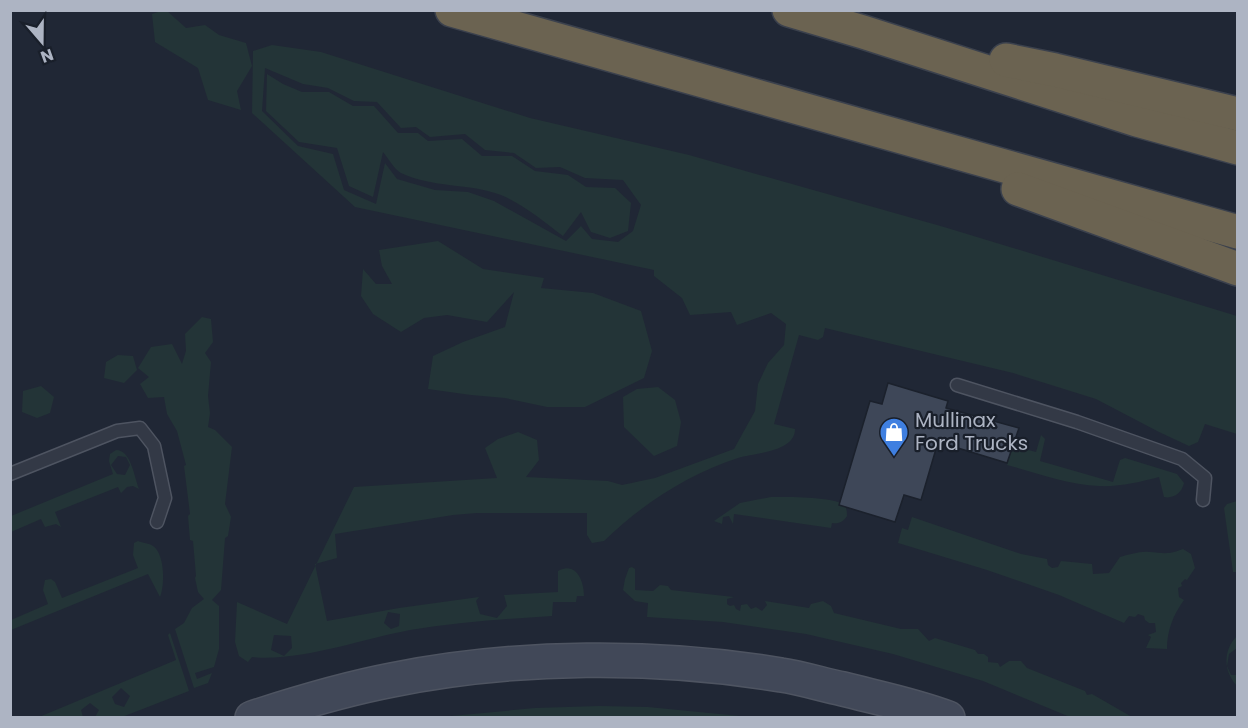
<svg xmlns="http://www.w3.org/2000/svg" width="1248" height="728" viewBox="0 0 1248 728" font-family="Poppins,sans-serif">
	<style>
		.green { fill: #233437; fill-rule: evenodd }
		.building { fill: #3e4758; stroke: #1b212c; stroke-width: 1.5 }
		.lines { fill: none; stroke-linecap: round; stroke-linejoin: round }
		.service-casing { stroke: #4e5461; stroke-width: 15 }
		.secondary-casing { stroke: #4e5461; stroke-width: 36 }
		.motorway-casing { stroke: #3b414d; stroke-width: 36 }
		.service { stroke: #333946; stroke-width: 12 }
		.secondary { stroke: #414858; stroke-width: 33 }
		.motorway { stroke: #6b6351; stroke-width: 33 }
		.labels { text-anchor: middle; stroke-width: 4.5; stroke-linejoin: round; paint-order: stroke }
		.poi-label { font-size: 20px; fill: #adb4c3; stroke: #191f2a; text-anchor: start }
	</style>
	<rect width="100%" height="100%" fill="#202735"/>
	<g class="green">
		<path d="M161 11H167L186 28 205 25 219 35 246 43 252 66 237 91 241 110 208 100 198 68 155 42 152 14Z"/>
		<path d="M272 45 321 52 530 118 689 155 944 227 1237 316V434L1205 424 1198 442 1189 446 1159 432 1096 399 1013 373 825 328 823 337 818 340 799 335 774 424 795 429C795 452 755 453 738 458 688 474 641 505 604 541L592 543 587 535V513H477L453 515 335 534 337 558 315 564 327 621 399 608 479 597 476 601 480 614 497 618 507 606 504 595 558 592V571C576 561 584 581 584 596H577L576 602H553L552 616C505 619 457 622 410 630 362 639 299 662 252 657L248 662 239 656 235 642 237 602 287 624 354 487 497 478 485 448 498 439 518 432 537 440 539 460 526 477 608 481 622 485 655 478 734 449 755 411 758 384 768 363 784 345 786 324 771 313 737 325 731 312 690 315 682 298 654 276V270L355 207 252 113 253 51ZM265 68 303 84 328 88 354 101 377 102 401 128 416 127 430 137 465 134 485 150 514 153 536 168 560 167 585 178 623 180 641 205 633 231 618 242 592 239 581 226 566 241 494 201 468 192 435 190 397 179 385 163 376 204 344 190 333 154 298 146 262 111ZM388 612 400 614 399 626 391 629 384 623ZM274 635 291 636 292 648 284 656 271 650Z"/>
		<path d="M267 74 283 84 302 92H329L353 106H374L398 133H418L428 141 462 139 482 156H512L535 171 568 175 586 187 615 188 631 203 628 231 610 238 591 232 581 212 563 236C543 221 524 205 501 195 469 183 432 188 401 173 394 169 388 158 383 152L373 197 349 186 337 148 299 142 266 111Z"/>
		<path d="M438 241 483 269 544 278 541 288 593 293 641 311 652 351 644 378 585 407H547L505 398 471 395 428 389 433 356 463 342 505 327 514 292 487 322 447 315 424 318 401 332 373 314 361 296 363 269 376 284H392L382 266 379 250Z"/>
		<path d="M202 317 211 319 213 342 205 353 211 362 208 396 210 413 208 427 215 430 232 447 225 504 231 517 228 536 225 538 221 590 212 600 219 606V649L214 667 195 673 197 679 212 673 208 683 194 688 175 629 184 623 192 608 204 599 198 592 195 578 196 576 193 541 190 540 188 516 190 514 184 466 186 465 177 431 167 414 164 397 148 398 140 384 149 377 138 368 151 347 172 344 182 364 186 351 185 334Z"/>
		<path d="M118 355 133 356 137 370 124 383 104 378 106 362Z"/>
		<path d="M41 386 54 397 50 413 37 418 22 412 23 391Z"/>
		<path d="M658 387 675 400 681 422 677 446 654 456 624 427 623 397 637 389Z"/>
		<path d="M1041 435 1045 439 1040 461 1113 482 1120 460 1125 458 1177 474 1184 483C1182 493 1173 499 1164 497L1159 477C1140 482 1119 487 1099 486 1068 485 1037 473 1007 465L1013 446 1036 452Z"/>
		<path d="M116 450C131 450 134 476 139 489L133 486 127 487 121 493 118 487 55 512 61 527 56 524 45 527 41 519 11 532V516L113 474 109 461 110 454ZM118 456 126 457 130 465 125 475 117 474 111 465Z"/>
		<path d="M771 497C785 497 836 496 845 506 847 510 847 512 847 516 843 522 839 524 832 523L831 528 734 514 733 524 729 516 723 517 722 524 714 521 740 503Z"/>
		<path d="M1237 501V572H1233L1224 508 1227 504Z"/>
		<path d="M912 517 1021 554 1047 559 1048 565 1052 568 1058 567 1061 561 1092 564 1093 574 1109 573 1120 557C1128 555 1140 551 1149 552 1164 553 1168 555 1183 549L1191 554 1195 568 1187 580 1185 579 1181 583 1182 586 1178 588 1179 597 1184 600C1173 615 1167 631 1167 649L1146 648 1151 637 1148 635 1156 632 1155 623H1149L1145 620 1144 616 1138 614 1135 617 1129 616 1124 623 1059 595 987 570 898 543 902 528 908 530Z"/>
		<path d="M138 541C143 543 149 543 153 546 165 554 165 586 160 597L148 574 11 630V620L48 604 43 590 45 580 51 579 55 582 62 598 138 568 133 555 134 543Z"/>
		<path d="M632 567 635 569V590L653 591 660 585 668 586 671 590 734 597 727 599V604L730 606 734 605 736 609 740 611 741 605 747 604 751 609 756 607 762 611 767 605 765 601 809 608 811 604 823 601 831 606 834 613 901 629H918L929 641 935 638 975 650 978 654H984L988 657V662L998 663 1000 667 1009 661H1021L1027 668 1085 691 1087 695 1092 694 1132 717H1070L983 681 893 654 806 634 723 622 647 617 648 603 635 601 623 590 625 579 629 568Z"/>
		<path d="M170 633 189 691 122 717H95L99 710 90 703 81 710 83 717H39L176 660 168 635ZM121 688 130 696 124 707 115 704 112 697Z"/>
		<path d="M1237 636V648L1229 654 1227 666 1231 675H1237V686C1223 671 1223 650 1237 636Z"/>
		<path d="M599 706 648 707 750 717H441L535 708Z"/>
	</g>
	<path class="building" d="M888 383 948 401 946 408 1019 428 1007 463 938 442 921 500 904 495 895 522 839 505 870 401 882 404Z"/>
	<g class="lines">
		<g class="service-casing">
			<g id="service">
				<path d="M957 385 1077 422 1182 459 1205 478 1203 500"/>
				<path d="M10 474 117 431 140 428 154 446 165 498 157 522"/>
			</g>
		</g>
		<g class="secondary-casing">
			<path id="secondary" d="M252 718C298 703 345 689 392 680 515 655 658 654 781 675 802 678 823 685 843 689 878 698 914 705 948 718"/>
		</g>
		<g class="motorway-casing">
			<g id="motorway">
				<path d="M452 10 1238 232"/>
				<path d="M789 10 863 32 1137 120 1238 148"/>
				<path d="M1006 60 1055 70 1238 114"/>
				<path d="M1018 189 1238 269"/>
			</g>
		</g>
		<use href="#service" class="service"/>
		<use href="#secondary" class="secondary"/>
		<use href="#motorway" class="motorway"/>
	</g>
	<defs>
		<g id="shop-pin" transform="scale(1.5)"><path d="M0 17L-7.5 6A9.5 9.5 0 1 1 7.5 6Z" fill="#3f7fe0" stroke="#191f2a"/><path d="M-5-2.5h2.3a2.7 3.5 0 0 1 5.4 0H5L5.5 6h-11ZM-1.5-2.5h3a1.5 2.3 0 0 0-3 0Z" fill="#fff"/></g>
	</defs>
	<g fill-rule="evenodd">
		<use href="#shop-pin" x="894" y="432"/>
	</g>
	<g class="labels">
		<g class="poi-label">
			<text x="915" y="427">Mullinax<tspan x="915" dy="23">Ford Trucks</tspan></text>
		</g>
	</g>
	<rect width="1248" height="728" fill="none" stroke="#adb4c3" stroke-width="24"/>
	<g transform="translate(42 42) rotate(160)" stroke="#191f2a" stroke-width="4.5" paint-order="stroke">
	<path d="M0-4.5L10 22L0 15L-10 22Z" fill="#adb4c3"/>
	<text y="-9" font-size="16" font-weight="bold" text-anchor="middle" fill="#adb4c3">N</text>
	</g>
</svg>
